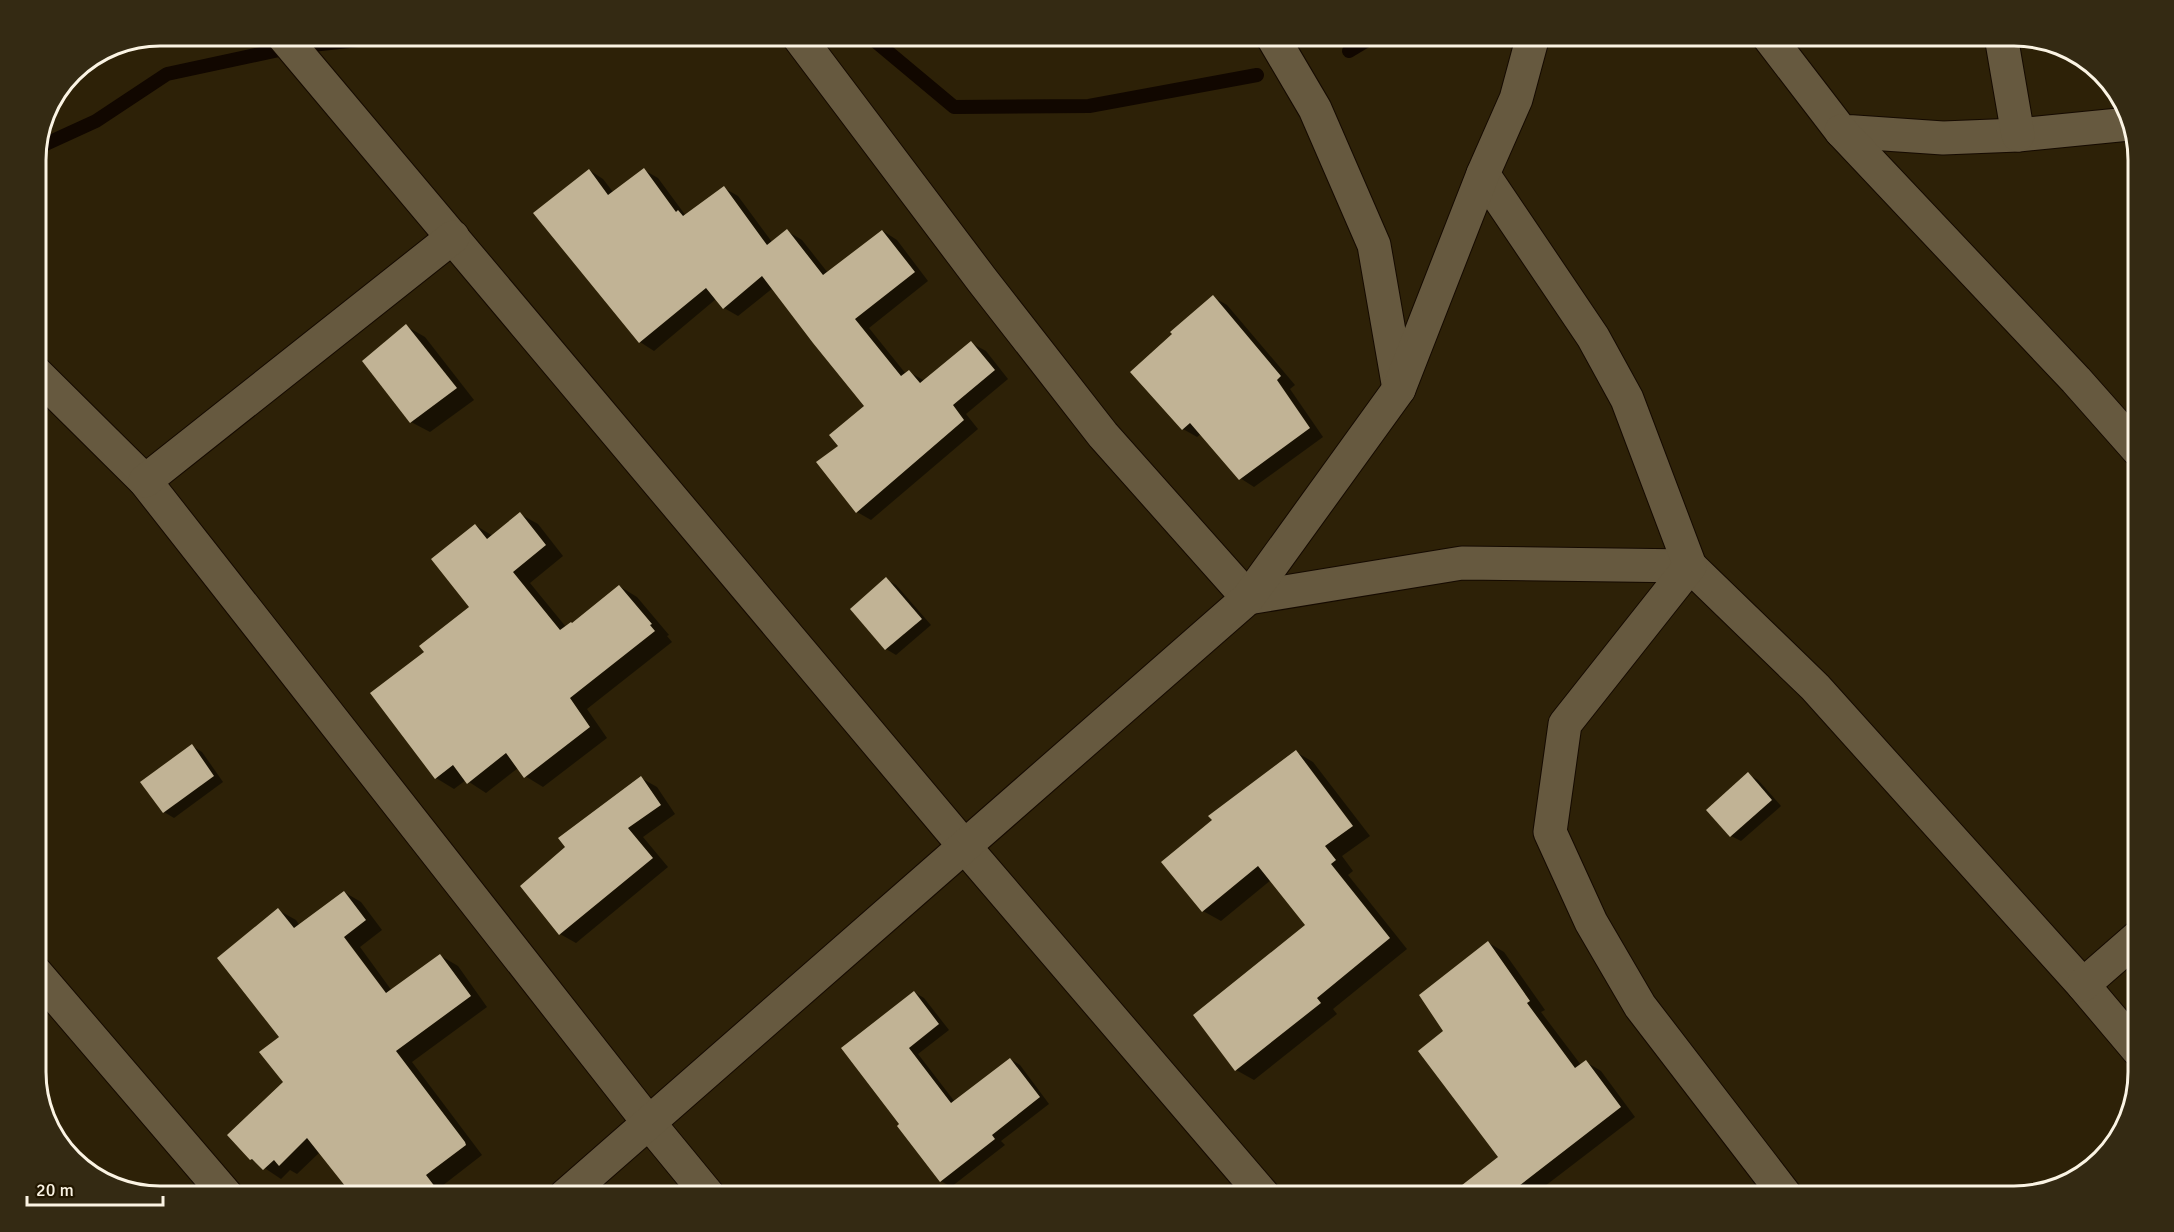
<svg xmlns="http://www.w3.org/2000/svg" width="2174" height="1232" viewBox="0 0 2174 1232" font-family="Signika,sans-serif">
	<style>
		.shadow { fill: #0007 }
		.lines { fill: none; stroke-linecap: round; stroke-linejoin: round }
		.stream { stroke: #110700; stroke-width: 14 }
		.building { fill: #c1b395 }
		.minor-casing { stroke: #150a00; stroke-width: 35 }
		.minor { stroke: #66593f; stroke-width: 33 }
		.rim { fill: none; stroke: #fbf4e4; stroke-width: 3 }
	</style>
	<rect width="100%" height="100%" fill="#2d2107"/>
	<g class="shadow">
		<path d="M589 170 603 179 613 192 644 170 658 178 686 216 724 188 738 196 772 242 787 231 802 240 828 273 883 231 897 240 928 281 869 328 906 374 909 372 925 381 971 343 986 351 1008 379 966 414 978 429 871 520 857 512 840 446 866 406 773 288 738 316 724 308 716 299 654 351 640 342Z"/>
		<path d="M1213 297 1227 305 1295 385 1290 389 1323 437 1254 487 1240 478 1201 434 1197 437 1183 429Z"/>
		<path d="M406 326 425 337 474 400 430 432 411 422Z"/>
		<path d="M520 514 538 524 563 556 530 583 566 627 573 625 619 586 637 597 669 635 667 636 672 642 587 709 607 738 543 787 525 776 518 768 486 793 466 780 454 789 436 778 372 693 426 653 471 607 475 525 493 536Z"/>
		<path d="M886 579 896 585 931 625 896 655 886 649Z"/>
		<path d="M192 746 202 752 223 782 174 818 164 812Z"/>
		<path d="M1296 752 1313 762 1370 836 1342 856 1353 871 1348 875 1407 949 1333 1009 1337 1014 1254 1080 1236 1070 1307 926 1271 880 1221 921 1203 911 1164 862Z"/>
		<path d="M1748 774 1758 780 1781 806 1741 841 1731 836Z"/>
		<path d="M641 778 657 787 675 814 643 837 668 867 576 943 560 934 522 886Z"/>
		<path d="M344 892 361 902 382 930 360 947 392 991 441 956 458 966 487 1007 412 1062 482 1155 442 1186 447 1192 443 1196H355L320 1152 297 1174 290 1170 281 1179 251 1159 285 1083 281 1037 278 910 296 920 300 926Z"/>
		<path d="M1489 943 1504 952 1545 1010 1541 1012 1581 1065 1586 1062 1601 1071 1635 1117 1532 1196H1450L1500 1158 1445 1032Z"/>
		<path d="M914 992 924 998 949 1030 918 1054 955 1102 1010 1059 1020 1065 1049 1104 1001 1141 1005 1145 951 1187 941 1181 899 1126Z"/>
		<path d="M849 1186 862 1193 864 1196H836Z"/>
	</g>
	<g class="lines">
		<g class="stream">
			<path d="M869 36 954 107 1089 106 1257 75"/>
			<path d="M1349 51 1374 36"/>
			<path d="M37 148 96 121 167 74 293 47 395 36"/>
		</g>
	</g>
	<g class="building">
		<path d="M644 168 676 212 678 210 683 216 724 186 767 245 787 229 823 275 882 230 915 272 855 319 901 376 909 370 920 383 971 341 995 370 953 405 964 420 856 513 816 462 838 446 829 435 864 406 813 343 762 276 723 309 706 288 639 343 533 213 589 169 608 195Z"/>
		<path d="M1213 295 1281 376 1277 380 1310 428 1239 480 1190 423 1182 430 1130 372 1172 334 1170 332Z"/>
		<path d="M406 324 457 388 410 423 362 361Z"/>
		<path d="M520 512 546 545 513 572 560 630 571 622 572 623 619 585 652 624 650 625 655 631 570 698 590 727 524 778 506 753 467 784 453 765 435 779 370 693 424 652 419 646 469 607 431 559 475 524 487 539Z"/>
		<path d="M886 577 922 619 885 650 850 609Z"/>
		<path d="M192 744 214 776 163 813 140 782Z"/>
		<path d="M1296 750 1353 826 1325 846 1336 860 1331 864 1390 938 1317 998 1321 1003 1235 1071 1193 1015 1305 925 1258 866 1202 912 1161 862 1212 820 1208 816Z"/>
		<path d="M1748 772 1772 800 1730 837 1706 810Z"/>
		<path d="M641 776 661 805 628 828 653 858 559 935 520 886 565 847 558 838Z"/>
		<path d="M344 891 366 920 344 937 386 993 440 954 471 996 396 1051 465 1142 466 1145 426 1175 442 1196H353L307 1138 279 1166 274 1160 263 1170 252 1159 250 1160 227 1135 283 1082 259 1052 279 1037 217 958 278 908 294 928Z"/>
		<path d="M1488 941 1530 1001 1527 1003 1575 1068 1586 1060 1621 1107 1506 1196H1448L1498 1157 1418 1051 1443 1031 1419 995Z"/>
		<path d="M914 991 939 1024 909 1048 951 1103 1010 1058 1040 1097 992 1135 995 1139 940 1182 897 1126 899 1124 841 1048Z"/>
	</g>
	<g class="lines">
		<g class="minor-casing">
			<g id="minor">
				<path d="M283 36 965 847 1264 1196"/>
				<path d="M798 36 982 280 1103 435 1248 598 1462 563 1690 566 1815 687 2083 985 2138 1050"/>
				<path d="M1272 36 1315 109 1374 245 1399 389"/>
				<path d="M1768 36 1841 131 1943 138 2018 135 2129 124"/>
				<path d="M2001 36 2018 135"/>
				<path d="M1841 131 2076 380 2138 450"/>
				<path d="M1483 174 1593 337 1627 399 1690 566 1565 724 1550 832 1591 922 1640 1006 1786 1196"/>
				<path d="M36 373 145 481 649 1123 709 1196"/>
				<path d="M145 481 453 237"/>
				<path d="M36 973 227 1196"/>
				<path d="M2083 985 2138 937"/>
				<path d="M565 1196 1248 598 1399 389 1483 174 1516 99 1533 36"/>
			</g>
		</g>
		<use href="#minor" class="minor"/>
	</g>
	<path d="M0 0H2174V1232H0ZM160 46H2014A114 114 0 0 1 2128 160V1072A114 114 0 0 1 2014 1186H160A114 114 0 0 1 46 1072V160A114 114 0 0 1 160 46Z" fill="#342a13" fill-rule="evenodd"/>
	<path class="rim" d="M160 46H2014A114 114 0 0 1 2128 160V1072A114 114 0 0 1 2014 1186H160A114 114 0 0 1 46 1072V160A114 114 0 0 1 160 46Z"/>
	<path d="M27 1196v9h136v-9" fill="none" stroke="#fbf4e4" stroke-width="3"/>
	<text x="36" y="1196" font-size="18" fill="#fbf4e4" stroke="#231801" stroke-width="4.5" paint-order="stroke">20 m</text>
</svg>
